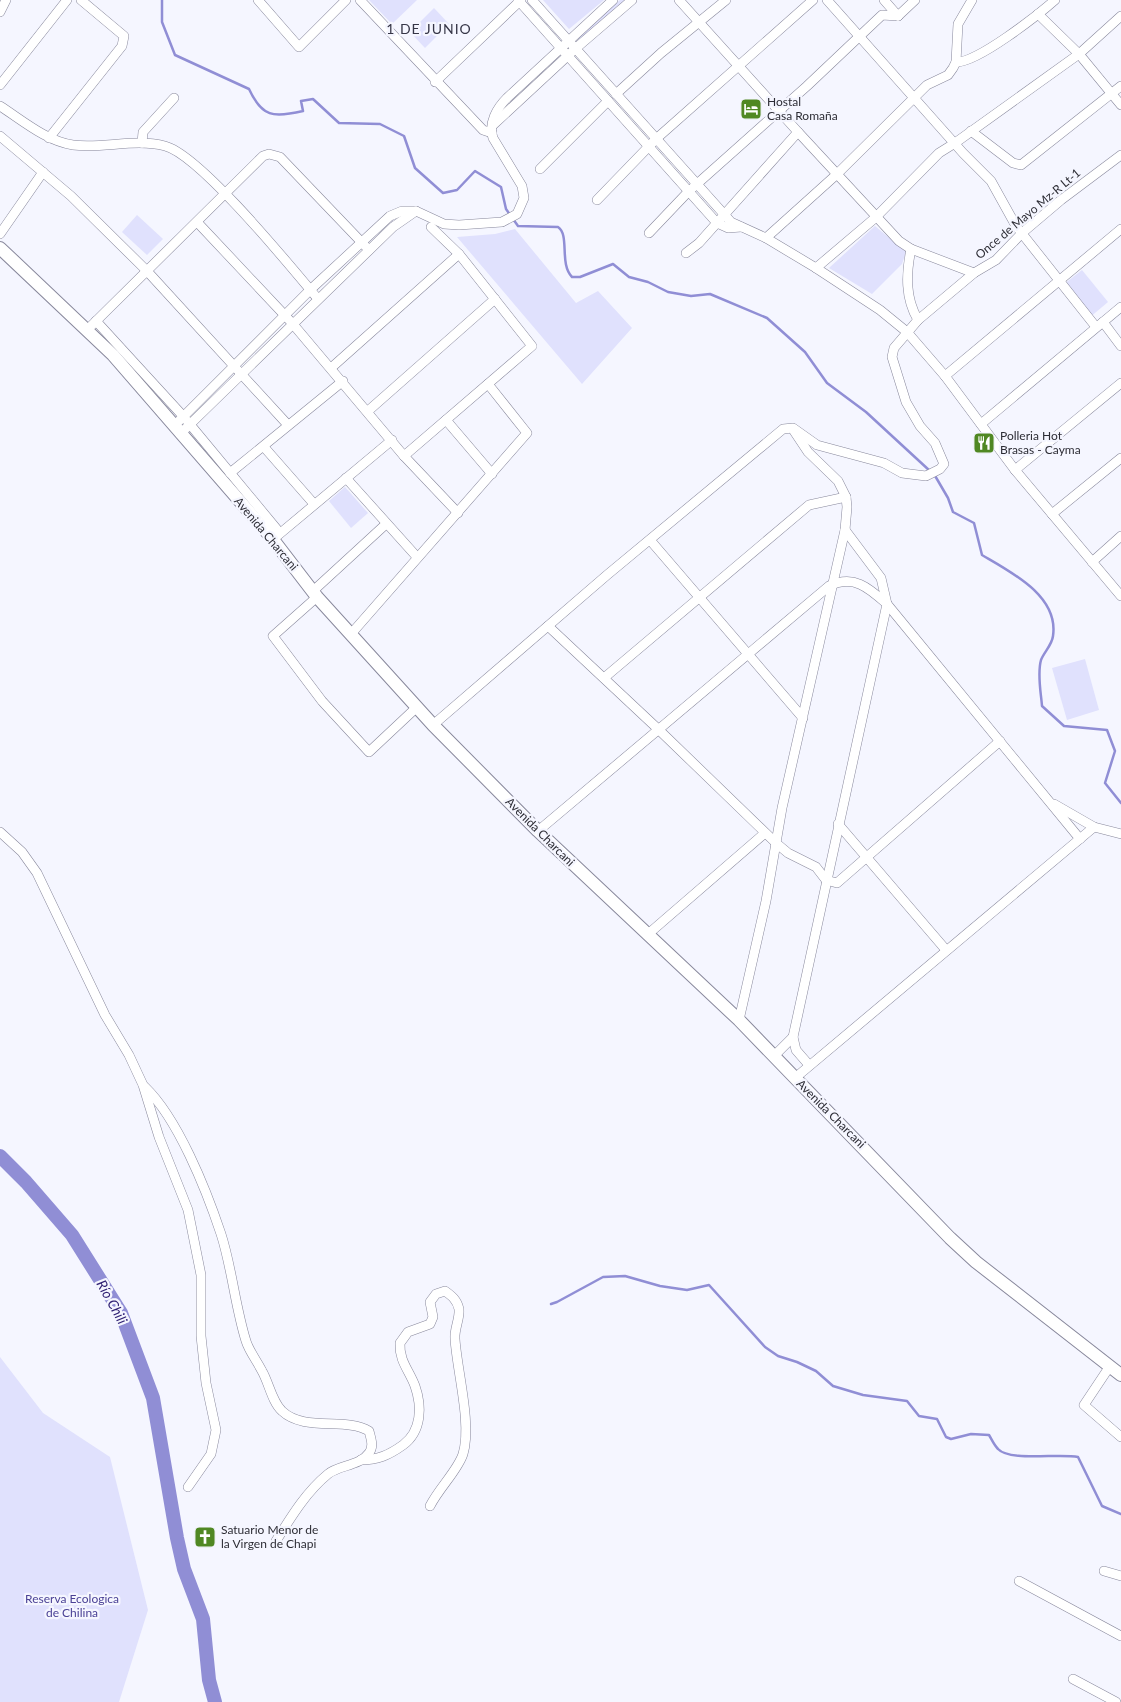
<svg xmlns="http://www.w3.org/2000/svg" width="1121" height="1702" viewBox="0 0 1121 1702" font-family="Lato,sans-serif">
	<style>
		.green { fill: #e0e1fd }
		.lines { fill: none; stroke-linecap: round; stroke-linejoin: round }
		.stream { stroke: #908ed5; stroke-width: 2.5 }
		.river { stroke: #908ed5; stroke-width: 14 }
		.minor-casing { stroke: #88889c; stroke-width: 10 }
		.secondary-casing { stroke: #88889c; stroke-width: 14 }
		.minor { stroke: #fff; stroke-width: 9 }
		.secondary { stroke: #fff; stroke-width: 12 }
		.labels { text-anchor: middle; stroke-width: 4.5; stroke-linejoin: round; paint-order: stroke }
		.poi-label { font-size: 12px; fill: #2d2d35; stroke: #f5f6ff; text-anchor: start }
		.street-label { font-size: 12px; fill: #2d2d35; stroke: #f5f6ff }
		.park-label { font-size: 12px; fill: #4b4296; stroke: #f5f6ff }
		.neighbourhood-label { font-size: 14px; letter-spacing: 1px; fill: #363647; stroke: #f5f6ff }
		.water-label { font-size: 14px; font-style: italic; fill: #312274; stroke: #f5f6ff }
	</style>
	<rect width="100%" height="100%" fill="#f5f6ff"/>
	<g class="green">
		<path d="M369 0H417L392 24Z"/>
		<path d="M543 0H604L569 29Z"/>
		<path d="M620 0H627L580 40 577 37Z"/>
		<path d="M434 8 449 24 425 48 410 32Z"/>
		<path d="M137 215 163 239 147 255 122 232Z"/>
		<path d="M875 226 906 252 902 264 872 294 829 268Z"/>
		<path d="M515 229 576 303 598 291 632 328 582 384 457 237 495 234Z"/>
		<path d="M1082 270 1108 302 1089 318 1059 288Z"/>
		<path d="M345 487 368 513 351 528 329 501Z"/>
		<path d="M1085 659 1099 710 1067 720 1052 668Z"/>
		<path d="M0 1357 43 1413 110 1457 148 1610 119 1702H0Z"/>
	</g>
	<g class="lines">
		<g class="stream">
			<path d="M162 0V22L175 55 249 89C262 117 273 118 303 111L301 101 313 99 339 123 380 124 404 136 415 168 443 193 457 190 475 171 501 187 506 209 518 226 558 227C570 235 559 264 572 277H580L613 264 629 277 648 282 668 292 691 296 710 294 767 318 805 352 827 383 866 412 930 471"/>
			<path d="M934 474 948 498 953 512 974 523 982 555C1011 572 1059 596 1053 636 1052 645 1044 652 1041 660 1037 674 1041 693 1042 706L1064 726 1107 730 1115 751 1105 783 1121 803"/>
			<path d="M551 1304 557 1302 603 1277 625 1276 660 1286 687 1290 709 1285 765 1347 778 1356 797 1362 816 1371 833 1386 863 1395 907 1401 919 1416 937 1419 946 1437 951 1439 971 1434 989 1435C992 1440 994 1445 998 1449 1010 1462 1059 1453 1078 1457L1102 1506 1121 1514"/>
		</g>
		<path class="river" d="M0 1156 26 1182 72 1235 121 1313 153 1398 177 1538 184 1569 203 1619 209 1680 215 1702"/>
		<g class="minor-casing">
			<g id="minor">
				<path d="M258 0 299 47 346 0"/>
				<path d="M360 0 483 130 492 133"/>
				<path d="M518 0 717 223 728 228 741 227"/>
				<path d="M532 0 731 222 766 238 816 268 880 310 907 332 945 376 1015 470 1121 596"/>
				<path d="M679 0 798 132 699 243 686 253"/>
				<path d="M827 0 963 153 991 181 1016 226 1096 327"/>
				<path d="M884 0 898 16"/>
				<path d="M0 12 6 0"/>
				<path d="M1038 14 1079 54 1121 105"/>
				<path d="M898 16 915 0"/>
				<path d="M956 62C977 63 1038 15 1055 0"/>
				<path d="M435 82 521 0"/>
				<path d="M0 85 67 0"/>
				<path d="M616 94 661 53 726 0"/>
				<path d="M0 106C22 120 46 141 73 145 103 149 135 138 165 146 200 155 291 267 318 299"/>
				<path d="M493 125 575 49 632 0"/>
				<path d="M971 131 1013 163 1021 165 1121 86"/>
				<path d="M798 132 899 241 911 249 974 273"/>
				<path d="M0 136 71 196 147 271 288 425"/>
				<path d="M49 138 122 46 124 36 81 0"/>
				<path d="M142 143 143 132 174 98"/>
				<path d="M540 169 608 101"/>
				<path d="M597 200 656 139 813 0"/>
				<path d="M197 222 292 323 404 456 458 513"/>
				<path d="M431 227 459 254"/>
				<path d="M649 233 688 192 807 86 882 15 898 16"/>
				<path d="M0 234 43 172"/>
				<path d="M766 238 836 175 927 85 948 75 953 68 956 62 958 24 972 0"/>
				<path d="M911 249C906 274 905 298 918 320"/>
				<path d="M816 268 875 218 939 153 955 143 1079 54 1121 16"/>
				<path d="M96 321 183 416 280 533"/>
				<path d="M1103 322 1121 346"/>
				<path d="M87 330 263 156 269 154 280 157 369 250"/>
				<path d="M331 368 459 254 532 346 404 456"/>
				<path d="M945 376 1121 229"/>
				<path d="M368 411 495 299"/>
				<path d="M446 420 492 474"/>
				<path d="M981 424 1121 307"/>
				<path d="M174 426 310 290 390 216 402 211H416L444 224 459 225 502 222 517 214 524 198 522 186 493 138C488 123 497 108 507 98L613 0"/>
				<path d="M180 434 393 227 416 211"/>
				<path d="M264 447 314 504"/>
				<path d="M1015 470 1121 383"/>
				<path d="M230 473 343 381"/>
				<path d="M346 478 417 557"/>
				<path d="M1052 514 1121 458"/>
				<path d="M277 536 392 440"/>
				<path d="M650 540 803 718"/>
				<path d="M1092 562 1121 536"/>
				<path d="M313 591 386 524"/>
				<path d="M317 597 273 636 322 701 369 752 417 707"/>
				<path d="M548 626 658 729 776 843 788 853 816 867 826 880 837 883 1000 741"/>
				<path d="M351 634 527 433 488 384"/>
				<path d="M604 678 809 505 846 497"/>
				<path d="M433 725 607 575 783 429 793 428 817 445 884 463 902 473 926 476 940 469 944 464 935 443 920 426 906 402 892 357 894 348 918 320 974 273 996 260 1022 233 1061 200 1121 155"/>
				<path d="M1054 804 1094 827 1121 834"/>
				<path d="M838 824 946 950"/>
				<path d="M538 831 829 586C854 574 869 588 887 604L1080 839"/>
				<path d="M0 832 22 852 37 873 105 1015 129 1055 143 1085 159 1137 188 1210 201 1275V1336L206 1383 216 1430 211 1454 188 1487"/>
				<path d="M647 935 765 833"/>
				<path d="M739 1020 766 901 782 808 845 530 847 507 846 497 838 481 808 452 794 431"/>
				<path d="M774 1056 793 1037"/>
				<path d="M809 1065 796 1050 793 1037 887 604 881 578 845 530"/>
				<path d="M795 1078 1094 827"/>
				<path d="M145 1087C178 1119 206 1189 221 1234 232 1268 235 1306 246 1341 249 1351 257 1361 262 1371 269 1383 272 1402 282 1411 304 1432 346 1417 369 1431 371 1439 374 1446 369 1453 360 1466 339 1465 328 1474 306 1492 291 1517 276 1541"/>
				<path d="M1110 1366 1084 1405 1121 1437"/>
				<path d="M361 1460C378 1460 389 1455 403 1445 422 1431 422 1406 415 1386 409 1370 399 1361 400 1343L408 1332 430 1324 433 1317 430 1302 436 1294 445 1291C452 1296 457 1300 459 1309 460 1319 454 1329 455 1339 457 1371 472 1424 463 1454 458 1470 439 1488 430 1506"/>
				<path d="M1104 1571 1121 1576"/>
				<path d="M1019 1581 1121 1636"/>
				<path d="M1073 1679 1116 1702"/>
			</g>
		</g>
		<g class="secondary-casing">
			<path id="secondary" d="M0 248 113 355 271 537 317 597 433 725 538 831 739 1020 950 1238 976 1262 1121 1375"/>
		</g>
		<use href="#minor" class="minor"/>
		<use href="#secondary" class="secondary"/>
	</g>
	<defs>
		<g id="hotel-square" transform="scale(1.125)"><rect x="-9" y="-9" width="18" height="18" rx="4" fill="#508823" stroke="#f5f6ff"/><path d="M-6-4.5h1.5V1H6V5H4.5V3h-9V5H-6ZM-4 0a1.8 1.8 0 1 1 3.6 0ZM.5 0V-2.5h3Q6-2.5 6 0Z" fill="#fff"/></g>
		<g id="restaurant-square" transform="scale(1.125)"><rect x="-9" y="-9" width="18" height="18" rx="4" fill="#508823" stroke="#f5f6ff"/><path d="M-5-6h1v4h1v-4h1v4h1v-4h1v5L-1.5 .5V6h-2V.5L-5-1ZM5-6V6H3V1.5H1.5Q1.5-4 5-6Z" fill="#fff"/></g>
		<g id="church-square" transform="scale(1.125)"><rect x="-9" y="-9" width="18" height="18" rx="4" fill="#508823" stroke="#f5f6ff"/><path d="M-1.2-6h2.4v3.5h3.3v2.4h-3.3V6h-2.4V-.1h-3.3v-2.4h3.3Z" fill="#fff"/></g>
	</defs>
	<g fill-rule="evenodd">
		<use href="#hotel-square" x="751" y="109"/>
		<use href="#restaurant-square" x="984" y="443"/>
		<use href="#church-square" x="205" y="1537"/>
	</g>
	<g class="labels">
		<g class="poi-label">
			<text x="767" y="106">Hostal<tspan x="767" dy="14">Casa Romaña</tspan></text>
			<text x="1000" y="440">Polleria Hot<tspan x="1000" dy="14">Brasas - Cayma</tspan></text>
			<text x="221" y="1534">Satuario Menor de<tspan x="221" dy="14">la Virgen de Chapi</tspan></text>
		</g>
		<g class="street-label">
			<text transform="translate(1028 214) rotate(-40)" y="4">Once de Mayo Mz-R Lt-1</text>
			<text transform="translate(266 534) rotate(50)" y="4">Avenida Charcani</text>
			<text transform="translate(540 832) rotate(45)" y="4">Avenida Charcani</text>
			<text transform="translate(831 1114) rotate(45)" y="4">Avenida Charcani</text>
		</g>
		<g class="park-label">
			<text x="72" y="1603">Reserva Ecologica<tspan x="72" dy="14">de Chilina</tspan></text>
		</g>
		<g class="neighbourhood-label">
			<text x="429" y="34">1 DE JUNIO</text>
		</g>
		<g class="water-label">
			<text transform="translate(112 1302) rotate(61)" y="5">Río Chili</text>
		</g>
	</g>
</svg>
